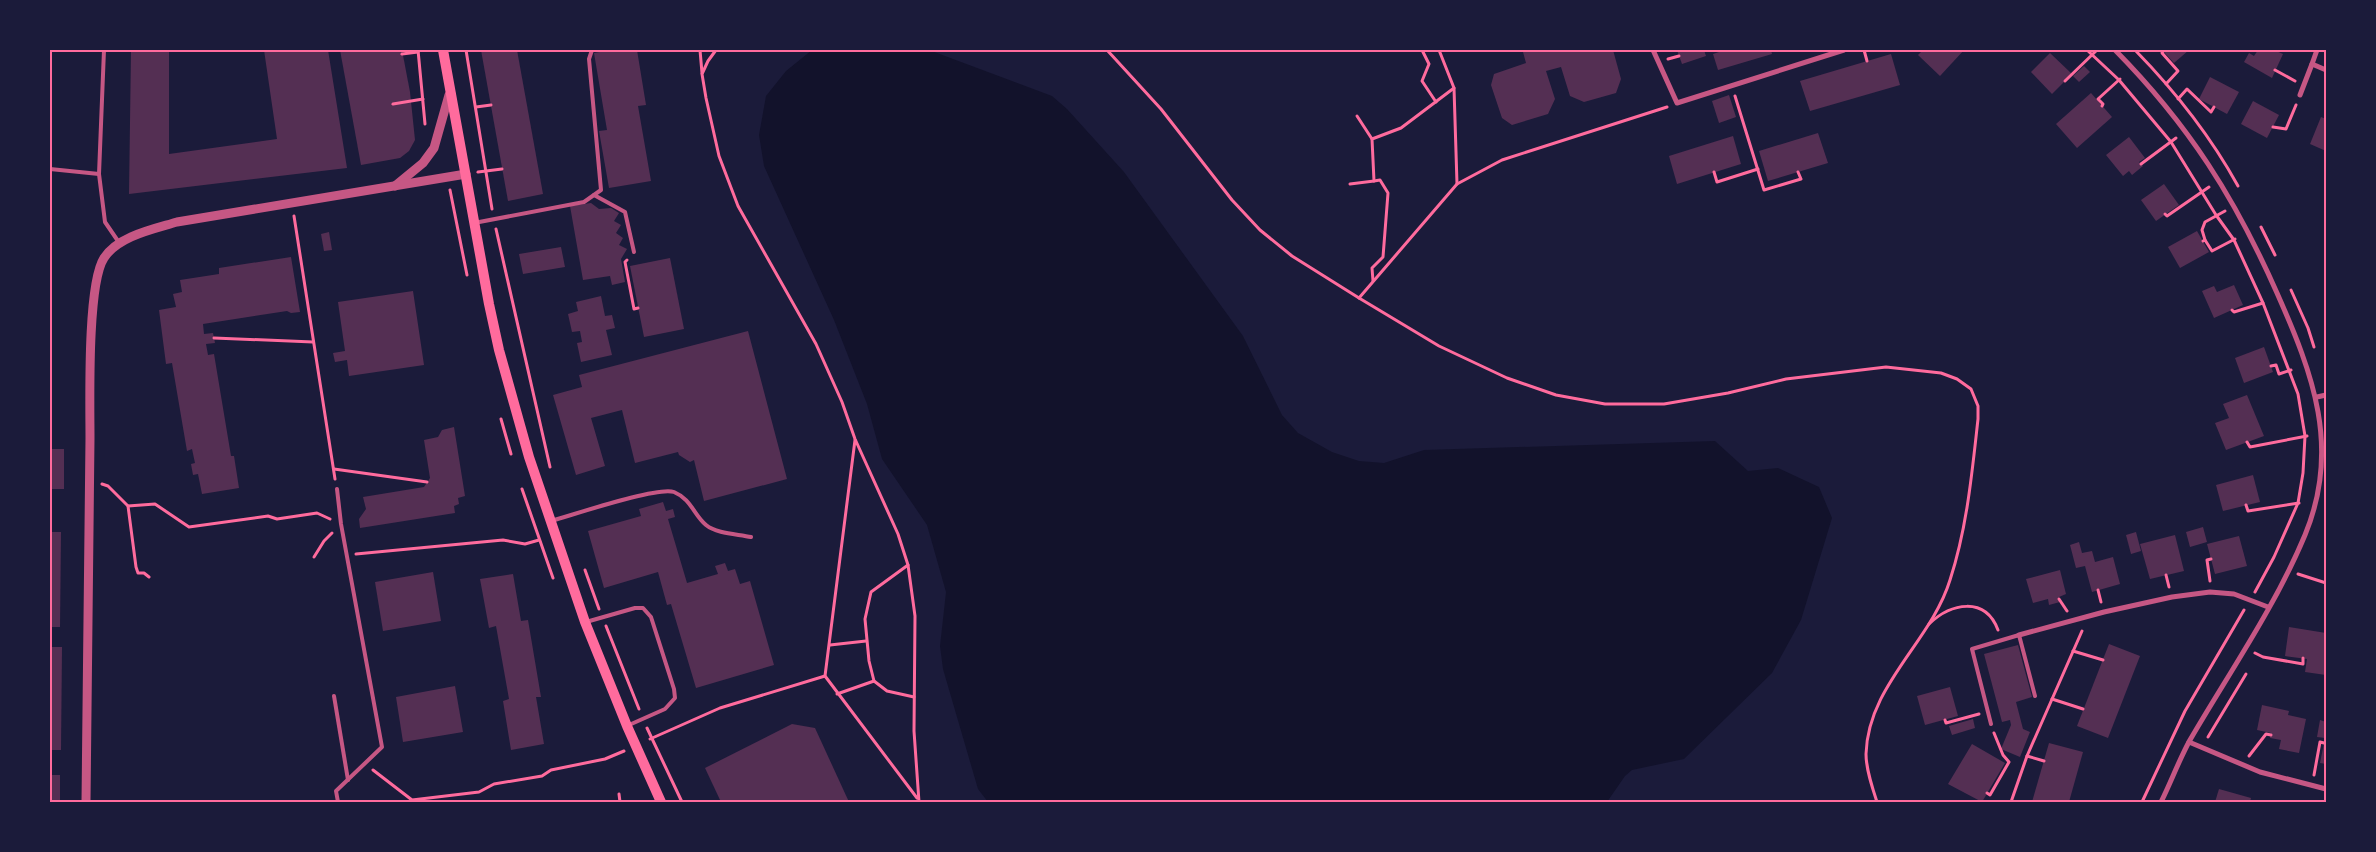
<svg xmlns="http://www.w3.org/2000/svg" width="2376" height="852" viewBox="0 0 2376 852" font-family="'Crimson Pro',serif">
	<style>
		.water { fill: #12122b }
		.building { fill: #542f53 }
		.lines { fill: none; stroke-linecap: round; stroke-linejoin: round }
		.path { stroke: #ff6b9d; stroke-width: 3 }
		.service { stroke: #c65784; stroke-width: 4 }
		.minor { stroke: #c65784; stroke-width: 5 }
		.tertiary { stroke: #c65784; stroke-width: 9 }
		.secondary { stroke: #ff6b9d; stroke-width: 10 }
		.neatline { fill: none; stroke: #ff6b9d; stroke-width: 2 }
	</style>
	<rect width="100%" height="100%" fill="#1b1b3a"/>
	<path class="water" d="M812 50H929L1052 96 1067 109 1124 172 1243 336 1282 415 1298 433 1332 452 1359 461 1384 463 1424 450 1715 441 1748 471 1778 468 1819 487 1832 518 1801 620 1772 673 1684 759 1632 770 1625 776 1607 802H988L978 789 943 669 940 646 946 592 927 525 882 459 867 404 834 320 764 166 759 135 766 96 786 71Z"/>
	<g class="building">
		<path d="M131 50H169V154L277 139 264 50H328L347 168 129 194Z"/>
		<path d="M340 50H402L410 92 415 140 409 151 400 158 361 165Z"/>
		<path d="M481 50H517L543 194 508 201Z"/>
		<path d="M610 50H637L646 105 638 106 651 181 609 188 599 131 607 130 594 53Z"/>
		<path d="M1519 50H1613L1621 79 1616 93 1584 102 1570 96 1561 67 1546 71 1555 99 1548 114 1512 125 1502 118 1491 85 1494 74 1526 63 1523 52Z"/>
		<path d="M1677 50H1704L1706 56 1682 64Z"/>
		<path d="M1725 50H1771L1772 54 1718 70 1713 54Z"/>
		<path d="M1923 50H1964L1940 76 1918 55Z"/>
		<path d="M2162 50H2189L2174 63Z"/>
		<path d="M2258 50H2274L2283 54 2272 78 2244 62 2249 53 2254 56Z"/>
		<path d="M2050 53 2072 74 2052 94 2031 72Z"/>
		<path d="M1891 54 1900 85 1810 111 1800 81Z"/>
		<path d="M2084 66 2090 72 2079 82 2073 76Z"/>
		<path d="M2210 77 2239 92 2227 114 2199 99Z"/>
		<path d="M2091 93 2112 117 2077 148 2056 124Z"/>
		<path d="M1729 95 1736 117 1719 123 1712 101Z"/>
		<path d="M2253 101 2279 115 2267 138 2241 124Z"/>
		<path d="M2321 117 2326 119V151L2310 144Z"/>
		<path d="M1818 133 1828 163 1768 181 1759 151Z"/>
		<path d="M1733 136 1741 164 1677 184 1669 156Z"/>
		<path d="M2129 137 2145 158 2139 162 2143 166 2132 175 2129 171 2123 176 2106 155Z"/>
		<path d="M2164 184 2179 205 2156 221 2141 200Z"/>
		<path d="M591 203 599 209 611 208 619 213 614 221 621 225 616 233 623 238 619 245 627 249 621 259 625 282 612 285 610 276 583 280 570 206Z"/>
		<path d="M2197 231 2209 252 2180 268 2168 247Z"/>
		<path d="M329 232 332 250 324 251 321 234Z"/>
		<path d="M561 247 565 267 523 274 519 254Z"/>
		<path d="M291 257 300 312 291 313 287 311 203 324 204 334 213 333 215 343 206 344 208 355 214 354 231 456H234L239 488 202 494 198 474 193 475 191 464 195 463 192 449 187 451 172 363 166 364 159 310 176 307 173 294 182 292 180 280 219 274V268Z"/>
		<path d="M670 258 684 329 644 337 630 266Z"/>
		<path d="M2234 285 2243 305 2214 318 2202 291 2214 286 2217 292Z"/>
		<path d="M413 291 424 365 349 376 347 360 335 362 333 353 345 351 338 302Z"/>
		<path d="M601 296 605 316 612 315 615 328 606 330 612 355 581 362 577 343 582 342 580 331 572 332 568 314 578 311 576 302Z"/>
		<path d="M748 331 787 479 704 501 694 460 690 462 679 455 678 452 635 463 622 410 591 418 605 466 576 475 553 395 582 387 579 375Z"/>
		<path d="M2264 347 2273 372 2244 383 2235 358Z"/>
		<path d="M2247 395 2264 436 2226 450 2215 423 2229 418 2223 404Z"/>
		<path d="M454 427 465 496 458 498 459 504 454 506 455 513 360 528 359 519 366 509 363 497 424 487 430 478 424 440 438 437 442 430Z"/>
		<rect x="50" y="449" width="14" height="40"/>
		<path d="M2253 475 2260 502 2223 511 2216 485Z"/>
		<path d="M663 502 666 511 673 509 675 517 668 519 687 583 718 574 715 566 725 563 728 571 735 569 740 584 750 581 774 665 696 688 671 604 667 605 658 572 604 588 588 531 641 516 639 509Z"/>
		<path d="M2203 527 2207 542 2190 547 2186 532Z"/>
		<path d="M50 532H61L60 627H50Z"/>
		<path d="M2136 532 2141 551 2131 554 2126 535Z"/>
		<path d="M2175 535 2184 571 2150 579 2140 544Z"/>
		<path d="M2239 536 2247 566 2215 574 2207 544Z"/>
		<path d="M2079 542 2082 553 2092 551 2095 562 2113 557 2120 584 2092 592 2085 566 2076 568 2070 545Z"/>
		<path d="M2060 570 2066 594 2059 597 2060 602 2049 605 2048 599 2033 603 2026 579Z"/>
		<path d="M433 572 441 621 383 631 375 582Z"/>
		<path d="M513 574 521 621 528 620 541 697H536L544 744 511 750 503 701 509 699 496 626 489 628 480 579Z"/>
		<path d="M2289 627 2326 633V675L2305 672 2307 659 2285 656Z"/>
		<path d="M2109 644 2140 656 2108 738 2077 726Z"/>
		<path d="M2018 645 2032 697 2016 702 2023 729 2030 732 2020 757 2001 749 2011 725 2010 720 2002 722 1984 654Z"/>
		<path d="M50 647H62L61 750H50Z"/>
		<path d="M455 686 463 732 403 742 396 697Z"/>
		<path d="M1950 687 1958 716 1925 725 1917 696Z"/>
		<path d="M2262 705 2289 711 2288 715 2306 719 2299 753 2279 749 2281 740 2270 738 2271 733 2257 730Z"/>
		<path d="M1973 719 1975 728 1952 735 1949 726Z"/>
		<path d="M2320 720 2326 722V764L2320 763 2325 738 2317 737Z"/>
		<path d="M792 724 815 728 849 802H721L705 768Z"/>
		<path d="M2049 743 2083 752 2069 802H2032Z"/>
		<path d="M1972 744 2005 763 1982 802 1948 784Z"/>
		<rect x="50" y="775" width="10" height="27"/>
		<path d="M2219 789 2251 798 2250 802H2215Z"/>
	</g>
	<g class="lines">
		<g class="path">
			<path d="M418 50 425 124"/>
			<path d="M466 50 492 209"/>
			<path d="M700 50 702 73"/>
			<path d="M716 50 708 61 702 74 706 98 719 156 738 206 816 344 842 402 855 439 898 534 908 565 915 616 914 731 919 802"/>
			<path d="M1107 50 1161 109 1232 200 1260 230 1292 256 1359 298 1439 346 1507 378 1556 395 1605 404H1664L1728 393 1786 379 1886 367 1941 373 1957 379 1971 389 1978 406V419C1972 473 1967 528 1950 580 1931 642 1868 685 1866 754 1866 769 1872 787 1877 802"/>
			<path d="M1422 50 1429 64 1422 81 1436 102"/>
			<path d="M1439 50 1454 88 1457 184"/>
			<path d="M1864 50 1867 61"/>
			<path d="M2087 50 2119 80 2171 142 2216 215 2234 240 2263 303 2298 394 2305 436 2303 473 2298 503 2274 557 2255 592"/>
			<path d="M2135 50C2175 91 2211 137 2238 186"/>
			<path d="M2163 51 2162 53 2178 71 2166 84"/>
			<path d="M402 54 418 52"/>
			<path d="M1668 59 1679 56"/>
			<path d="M2275 70 2295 81"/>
			<path d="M2065 81 2097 50"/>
			<path d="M1735 96 1764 190 1801 179 1798 172"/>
			<path d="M2178 99 2187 89 2211 112 2214 107"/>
			<path d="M393 104 423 99"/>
			<path d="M2102 106 2103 104 2098 99 2120 79"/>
			<path d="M476 107 491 105"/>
			<path d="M1357 116 1372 139"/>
			<path d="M2273 127 2286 129 2296 105"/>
			<path d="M2141 164 2176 138"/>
			<path d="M478 172 502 169"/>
			<path d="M1714 172 1717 182 1758 169"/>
			<path d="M1350 184 1374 181 1372 139 1401 128 1454 88"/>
			<path d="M450 190 467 275"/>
			<path d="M2165 214 2167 216 2209 187"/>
			<path d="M294 216 335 479"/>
			<path d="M2261 227 2275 255"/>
			<path d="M496 229 550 467"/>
			<path d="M2205 240 2202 230 2205 222 2225 211"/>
			<path d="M2203 241 2205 240 2212 251 2235 239"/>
			<path d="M627 260 625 262 634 309 638 308"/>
			<path d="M1373 281 1372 268 1383 257 1388 193 1380 180 1374 181"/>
			<path d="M2291 290 2308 328 2314 347"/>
			<path d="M1359 298 1457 184 1502 160 1667 107"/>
			<path d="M2232 310 2234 312 2263 303"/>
			<path d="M214 338 313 342"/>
			<path d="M2271 366 2276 365 2279 374 2291 370"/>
			<path d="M501 419 511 454"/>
			<path d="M855 440 825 676 917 798"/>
			<path d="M2247 442 2250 447 2307 436"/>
			<path d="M334 469 427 482"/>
			<path d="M102 484 108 486 128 506 136 567 138 573H144L149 577"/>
			<path d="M522 489 553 578"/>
			<path d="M2246 505 2248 511 2299 503"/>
			<path d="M128 506 155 504 189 527 268 516 277 519 317 513 330 519"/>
			<path d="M356 554 503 540 525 544 539 540"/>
			<path d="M314 557 324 541 332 533"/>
			<path d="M908 565 871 592 865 619 869 661 874 681 887 691 914 697"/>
			<path d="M585 570 599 609"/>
			<path d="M2298 574 2326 583"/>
			<path d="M2166 575 2169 587"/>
			<path d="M2210 581 2207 560 2211 559"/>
			<path d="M2098 590 2101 602"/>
			<path d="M2059 599 2067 611"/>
			<path d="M1929 624C1951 603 1985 596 1998 630"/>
			<path d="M606 626 639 709"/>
			<path d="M830 645 866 641"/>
			<path d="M2073 651 2103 660"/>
			<path d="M2255 653 2263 657 2303 664V658"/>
			<path d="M837 694 874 681"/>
			<path d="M2052 699 2083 709"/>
			<path d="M1945 720 1946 723 1979 714"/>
			<path d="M647 728 682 802"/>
			<path d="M2208 737 2246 674"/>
			<path d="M650 739 720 708 825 676"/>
			<path d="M2027 756 2044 761"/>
			<path d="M2249 756 2266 734 2271 735"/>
			<path d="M373 770 412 800 479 792 494 784 542 776 551 770 605 759 624 751"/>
			<path d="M2314 775 2320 742 2324 743"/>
			<path d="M1987 793 1990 795 2009 762 2003 755 1994 733"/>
			<path d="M619 794 620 802"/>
			<path d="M2011 802 2027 756 2082 631"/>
			<path d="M2142 802 2185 711 2244 610"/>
		</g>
		<g class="service">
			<path d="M104 50 99 174 105 222 120 244"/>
			<path d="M50 169 99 174"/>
			<path d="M594 195 625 212 634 252"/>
			<path d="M474 223 584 202 601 190 589 59 592 50"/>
			<path d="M337 489 341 524 382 747 336 791 338 802"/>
			<path d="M551 521C573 515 658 486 674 492 691 499 694 515 706 525 717 534 738 534 751 537"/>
			<path d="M586 622 635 608H643L651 617 674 689 675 698 665 709 629 725"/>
			<path d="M334 696 348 780"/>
			<path d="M1991 724 1972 649 2019 635 2035 696"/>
		</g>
		<g class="minor">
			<path d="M1653 50 1677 103 1844 50"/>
			<path d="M2115 50C2189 125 2235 198 2277 293 2313 374 2341 448 2305 535 2275 607 2229 673 2190 740 2179 760 2171 782 2161 802"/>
			<path d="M2317 50 2312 64 2326 70"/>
			<path d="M2300 95 2312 64"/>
			<path d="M2317 397 2326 395"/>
			<path d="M2019 635 2104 612 2172 597 2210 592 2234 594 2268 607"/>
			<path d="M2189 742 2260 772 2326 789"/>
		</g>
		<g class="tertiary">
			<path d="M395 186 423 163 434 148 449 95 451 94"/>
			<path d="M86 802C87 681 88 560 90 438 90 403 87 284 104 258 118 236 154 229 177 222L466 174"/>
		</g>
		<path class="secondary" d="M443 50 489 304 499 350 529 457 585 622 627 726 661 802"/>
	</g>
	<rect width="2376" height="852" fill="none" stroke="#1b1b3a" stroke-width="102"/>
	<rect x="51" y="51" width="2274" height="750" class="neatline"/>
</svg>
